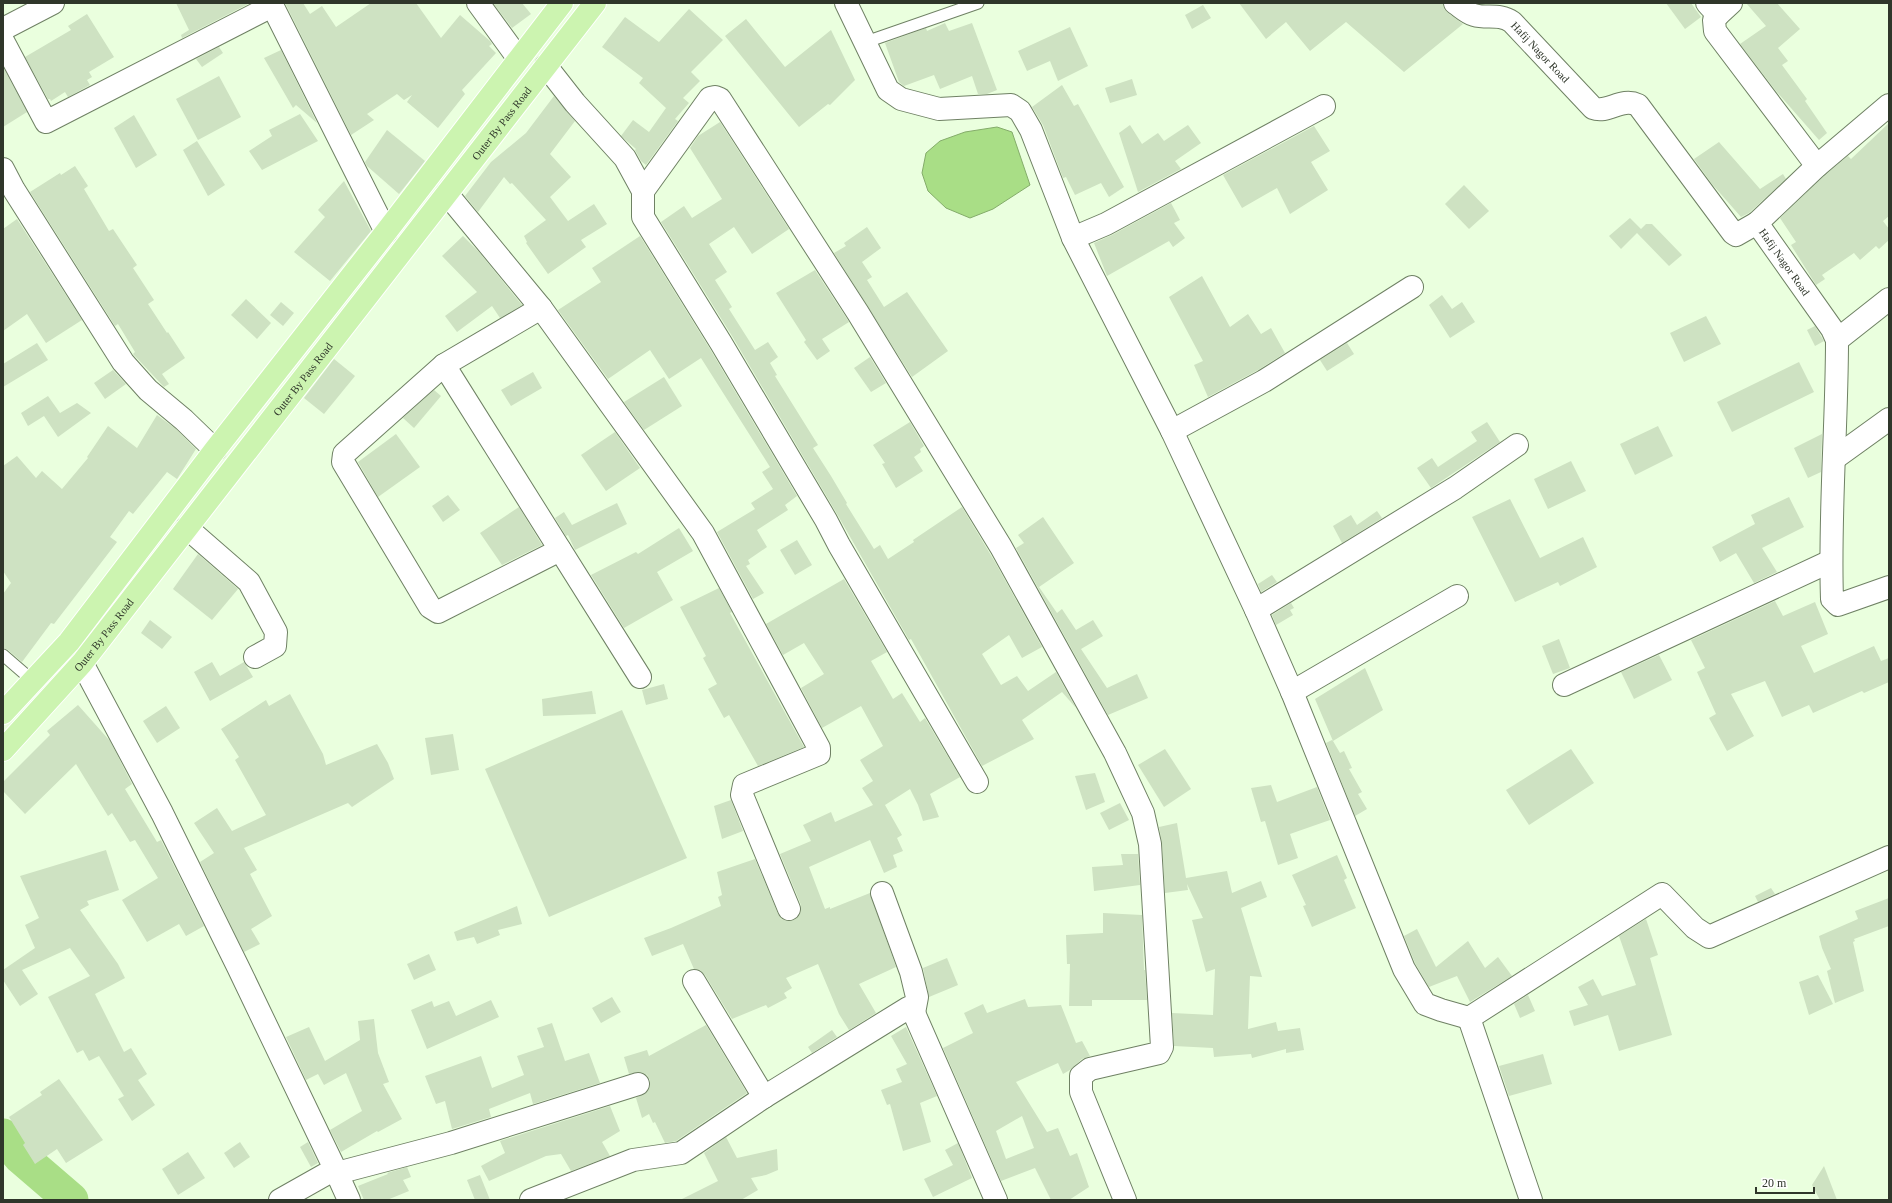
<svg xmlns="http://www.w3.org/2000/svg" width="1892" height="1203" viewBox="0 0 1892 1203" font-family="'Times New Roman',serif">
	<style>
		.water { fill: #a9de86; stroke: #84ac6a }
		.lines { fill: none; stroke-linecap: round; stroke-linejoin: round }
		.river { stroke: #a9de86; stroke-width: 35 }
		.building { fill: #cee2c2; fill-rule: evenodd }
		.service-casing { stroke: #6f8164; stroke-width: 13 }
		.minor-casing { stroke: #6f8164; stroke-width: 24 }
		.primary-casing { stroke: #fff; stroke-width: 24 }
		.service { stroke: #fff; stroke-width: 11 }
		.minor { stroke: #fff; stroke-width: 22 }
		.primary { stroke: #ccf4b0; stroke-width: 22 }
		.labels { text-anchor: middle; stroke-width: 3; stroke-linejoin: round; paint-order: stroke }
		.street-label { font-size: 11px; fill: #2f362a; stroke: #fff }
	</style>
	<rect width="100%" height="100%" fill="#eaffde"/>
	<path class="water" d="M997 127 1012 132 1030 185 993 209 970 218 946 208 928 191 922 173 926 153 940 141 965 132Z"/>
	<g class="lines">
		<path class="river" d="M3 1136 21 1157 71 1200"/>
	</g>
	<g class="building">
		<path d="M176 3H250L182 38 181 35 189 30Z"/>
		<path d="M285 3H303L310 14 322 6 336 27 371 3H416L441 38 460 15 490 41 492 44 489 46 496 53 462 90 465 94 438 128 407 102 412 95 404 100 397 94 367 114 374 120 351 135Z"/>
		<path d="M493 3H522L531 14 512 28Z"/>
		<path d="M1239 3H1443L1444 9 1448 13 1463 24 1404 72 1346 22 1310 51 1286 22 1266 39Z"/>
		<path d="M1666 3H1691L1701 17 1685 29Z"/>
		<path d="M1746 3H1777L1800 29 1778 48 1788 61 1782 65 1807 99 1805 101 1827 133 1819 140 1776 91 1740 44 1766 26Z"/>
		<path d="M1203 5 1211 18 1192 29 1185 15Z"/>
		<path d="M689 9 723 40 691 72 700 81 683 98 689 103 675 119 678 121 646 165 641 161 635 150 636 149 621 136 633 120 649 132 666 108 639 83 643 78 602 47 625 17 659 42Z"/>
		<path d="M87 14 114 57 89 72 92 77 87 80 90 85 68 97 65 92 51 101 50 99H48L25 57 71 30 68 26Z"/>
		<path d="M746 19 785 67 831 30 855 80 830 105 828 104 799 127 725 36Z"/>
		<path d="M945 23 949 31 972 23 997 90 987 94H978L972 76 940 89 934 75 904 86 899 82 885 43 926 28 927 31Z"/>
		<path d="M1070 27 1088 66 1058 81 1050 61 1027 71 1018 51Z"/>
		<path d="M219 47 223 53 202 67 196 59Z"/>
		<path d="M281 50 317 123 296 105 293 108 264 58Z"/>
		<path d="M4 69 27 112 3 127V70Z"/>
		<path d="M219 76 241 117 198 140 176 99Z"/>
		<path d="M1132 79 1137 95 1110 103 1105 88Z"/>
		<path d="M1062 85 1074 106 1078 104 1124 187 1109 197 1101 183 1075 195 1066 177 1063 178 1043 125 1032 107Z"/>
		<path d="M554 96 575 121 550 154 571 177 550 197 568 221 594 204 607 224 581 240 586 247 548 274 526 243 527 242 524 236 546 220 512 183 510 184 504 177 478 212 465 196 491 162 526 133Z"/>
		<path d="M300 114 318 141 262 170 249 151 272 136 269 130Z"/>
		<path d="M134 115 157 155 136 168 114 128Z"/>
		<path d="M720 122 789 229 752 254 734 227 709 244 727 272 715 280 732 307 729 309 755 350 768 342 778 357 770 363 777 375 775 376 818 445 813 448 831 476 847 503 846 504 874 549 880 545 888 559 914 542 913 540 962 507 995 562 1042 647 1022 658 1009 635 982 654 1001 685 1017 676 1028 691 1056 672 1076 708 1062 692 1022 720 1034 739 982 766 911 639 909 640 837 514 732 336 661 222 684 206 692 218 722 199 690 148 698 136Z"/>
		<path d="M1889 123V216L1883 221 1889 229V240L1879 249 1876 246 1860 260 1854 253 1822 275 1825 279 1816 285 1791 245 1796 242 1780 218 1825 175 1848 156 1851 159Z"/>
		<path d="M1130 125 1142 144 1158 133 1164 141 1188 125 1201 143 1175 161 1181 169 1138 192 1119 133Z"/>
		<path d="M1314 126 1330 151 1311 162 1328 190 1290 214 1277 188 1242 208 1223 175Z"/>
		<path d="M387 130 425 161 399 194 367 166 365 162Z"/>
		<path d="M197 141 225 185 208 196 183 150Z"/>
		<path d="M1719 142 1760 189 1783 174 1786 179 1749 213 1741 217 1712 184 1694 159Z"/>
		<path d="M75 166 88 186 84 189 109 231 113 229 137 265 133 268 154 300 148 304 167 333 168 332 185 358 162 374 169 384 164 387 133 354 135 352 118 324 115 326 30 192 60 173 61 175Z"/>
		<path d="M344 181 371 231 330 281 294 252 325 217 318 210Z"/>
		<path d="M1464 185 1489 211 1469 229 1445 204Z"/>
		<path d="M1171 203 1180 220 1174 223 1185 238 1173 247 1169 241 1107 276 1094 243 1112 235Z"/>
		<path d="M1630 218 1641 229 1646 224H1652L1682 255 1669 266 1637 233 1621 249 1609 236Z"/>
		<path d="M17 219 82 320 46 343 27 314 3 331V229Z"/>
		<path d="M867 227 881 248 862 262 872 277 867 280 884 307 907 292 948 351 912 377 834 253 846 246 844 243Z"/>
		<path d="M463 236 479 252 522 305 500 318 492 306 457 332 445 316 477 292 442 256Z"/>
		<path d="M640 236 710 349 797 496 785 505 788 510 757 530 767 547 748 560 750 564 746 566 764 593 753 599 717 532 755 509 751 503 773 489 762 472 770 467 701 358 669 379 650 350 608 379 558 310 601 282 592 268Z"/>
		<path d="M815 270 849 322 822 339 830 351 817 360 804 342 806 340 776 293Z"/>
		<path d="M1202 276 1230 327 1248 314 1261 334 1271 328 1285 353 1258 370 1208 397 1194 365 1203 361 1169 297Z"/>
		<path d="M1442 295 1452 309 1462 302 1475 322 1450 338 1429 305Z"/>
		<path d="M246 299 271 323 257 339 231 315Z"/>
		<path d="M281 302 294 313 283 326 270 315Z"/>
		<path d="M1706 316 1721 344 1684 362 1670 333Z"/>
		<path d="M1815 326 1824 341 1815 346 1807 330Z"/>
		<path d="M37 343 48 360 3 387V364Z"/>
		<path d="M1347 343 1354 354 1327 371 1320 360Z"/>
		<path d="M870 357 886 383 871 392 854 368Z"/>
		<path d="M334 359 355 376 324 414 304 398Z"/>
		<path d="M1799 362 1814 392 1732 432 1717 402Z"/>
		<path d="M113 370 126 384 105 399 94 383Z"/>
		<path d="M533 372 542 388 511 406 501 390Z"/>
		<path d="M664 377 682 406 644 430 624 402Z"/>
		<path d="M434 390 441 396 414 428 403 418Z"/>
		<path d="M48 396 60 413 77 403 91 413 58 437 44 416 28 426 21 413Z"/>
		<path d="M157 415 176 429 196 449 177 479 167 472 133 514 129 511 110 537 117 542 54 624 51 623 22 662 8 650 3 648V594L11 583 3 571V466L17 456 36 478 42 471 62 489 88 458 87 457 108 426 137 448Z"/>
		<path d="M910 422 924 446 920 449 921 452 914 457 923 471 896 488 882 464 885 463 873 445Z"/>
		<path d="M1487 422 1500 442 1431 488 1417 468 1432 458 1438 467 1477 441 1471 432Z"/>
		<path d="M1658 426 1673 456 1635 475 1620 444Z"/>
		<path d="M615 432 640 468 606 491 581 455Z"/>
		<path d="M396 434 420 467 378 497 358 462Z"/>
		<path d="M1822 434 1821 472 1808 478 1794 448Z"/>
		<path d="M1571 461 1586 491 1548 509 1534 479Z"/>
		<path d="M448 495 460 510 443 522 432 506Z"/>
		<path d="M1789 497 1804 527 1762 548 1777 572 1754 583 1736 553 1720 562 1712 547 1755 524 1751 515Z"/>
		<path d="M1510 499 1540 558 1583 537 1597 567 1560 586 1558 582 1515 602 1472 517Z"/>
		<path d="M617 503 627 524 575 550 568 535 566 536 555 518 564 512 572 525Z"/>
		<path d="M519 507 542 545 502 565 480 533Z"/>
		<path d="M1377 511 1382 518 1342 543 1333 526 1351 515 1357 525Z"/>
		<path d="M1043 517 1074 563 1039 587 1057 613 1062 609 1076 630 1093 620 1103 636 1081 649 1107 688 1137 674 1148 698 1108 715 1016 548 1024 543 1018 535Z"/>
		<path d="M679 528 693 551 657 572 673 600 624 628 591 575 636 552 638 554Z"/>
		<path d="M797 540 812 565 795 575 780 550Z"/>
		<path d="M198 554 238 589 212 620 173 589Z"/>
		<path d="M1272 575 1277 582 1261 592 1258 584Z"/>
		<path d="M844 579 887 652 871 661 893 699 902 693 920 722 925 718 960 777 930 794 939 817 923 821 918 805 910 789 885 805 902 835 897 838 903 851 893 855 897 867 884 873 870 840 809 867 825 909 830 907V909L870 893 896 967 859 984 876 1013 849 1030 839 1014 818 964 786 978 792 988 784 993 787 998 768 1008 766 1005 732 1019 705 975 700 970 694 969 683 944 652 956 644 938 671 928 721 906 718 897 722 895 717 872 755 859 778 914 781 919 787 921 794 920 799 916 801 911V905L780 854 811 841 803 825 831 812 835 822 873 805 862 788 873 781 860 760 883 746 861 706 822 728 801 688 824 674 804 643 783 655 766 624Z"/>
		<path d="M719 588 732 612 730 613 804 747 758 766 729 715 724 718 708 689 717 684 703 658 706 656 680 607Z"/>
		<path d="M1775 601 1783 616 1815 602 1828 634 1801 646 1814 673 1874 646 1881 661 1889 658V682L1864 693 1862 691 1813 713 1809 705 1782 717 1765 681 1731 694 1754 736 1727 751 1709 718 1716 714 1697 672 1705 668 1691 640Z"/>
		<path d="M1291 603 1294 608 1290 610 1293 615 1276 625 1272 615Z"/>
		<path d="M150 620 172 637 162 649 141 633Z"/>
		<path d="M1559 639 1570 668 1553 674 1542 646Z"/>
		<path d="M1659 655 1672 680 1634 699 1621 672Z"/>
		<path d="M212 662 220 676 244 662 253 677 210 701 194 672Z"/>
		<path d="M1365 668 1383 710 1333 741 1340 753 1344 751 1352 768 1349 769 1362 792 1358 794 1367 809 1355 816 1326 743 1332 740 1333 741 1315 699Z"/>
		<path d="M664 684 668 699 646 705 642 690Z"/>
		<path d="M592 691 596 714 543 716 542 699Z"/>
		<path d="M290 694 323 754 326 765 377 744 388 763 394 779 352 807 348 803 244 848 257 870 250 874 272 916 251 929 260 944 244 952 200 862 214 853 194 823 217 808 232 831 266 815 235 760 239 757 221 729 266 700 269 706Z"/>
		<path d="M78 705 110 741 132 784 125 789 157 842 161 840 204 926 186 936 179 924 147 942 122 900 158 878 135 840 130 842 112 813 108 816 76 764 25 814 3 791V782L50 735 47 731Z"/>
		<path d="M166 706 180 728 157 743 143 721Z"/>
		<path d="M622 710 687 858 549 917 485 769Z"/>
		<path d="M453 734 459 770 431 775 425 738Z"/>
		<path d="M1165 749 1191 789 1164 807 1138 765Z"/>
		<path d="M1571 749 1594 783 1529 825 1506 790Z"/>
		<path d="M1095 773 1105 802 1086 810 1075 776Z"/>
		<path d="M1271 785 1277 802 1317 787 1330 820 1290 834 1298 858 1278 865 1265 821 1261 822 1251 788Z"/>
		<path d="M731 800 743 831 722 839 714 806Z"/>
		<path d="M1120 803 1129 820 1109 830 1100 813Z"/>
		<path d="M1177 823 1186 878 1227 871 1232 893 1261 881 1267 897 1241 908 1262 977 1250 976 1248 1029 1276 1022 1278 1031 1300 1028 1304 1050 1286 1053V1049L1252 1058 1251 1054 1214 1057 1213 1048 1174 1046 1172 1013 1213 1015 1215 969 1206 972 1192 920 1203 918 1187 884 1188 890 1165 893 1162 843 1159 827Z"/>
		<path d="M106 850 119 890 87 901 89 905 80 910 118 964 125 978 95 994 124 1052 131 1048 147 1074 138 1080 155 1105 132 1121 118 1099 124 1096 99 1056 89 1061 83 1050 77 1053 48 997 90 976 70 948 22 970 38 994 20 1006 3 980V970L35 948 25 925 39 918 20 876Z"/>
		<path d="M1121 854H1138L1140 885 1094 891 1092 867 1123 865Z"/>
		<path d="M1337 855 1347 878 1344 880 1356 908 1312 927 1303 906 1306 905 1292 875Z"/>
		<path d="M1771 888 1775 894 1758 902 1755 896Z"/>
		<path d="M1889 898V926L1854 939 1855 941 1853 942 1864 991 1835 1003 1827 971 1831 969 1822 948 1819 936 1858 919 1855 911Z"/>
		<path d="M517 906 522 924 498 930 500 935 477 944 474 937 457 941 454 932Z"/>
		<path d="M1103 913 1142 915 1144 970H1145L1147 1000H1092V1006H1069L1070 964H1067L1066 935 1103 933Z"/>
		<path d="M1646 919 1658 955 1650 958 1672 1035 1619 1051 1608 1015 1574 1026 1569 1011 1588 1005 1578 987 1593 979 1602 996 1636 985 1619 936Z"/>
		<path d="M1417 929 1436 967 1468 941 1485 968 1498 957 1512 976 1470 1002 1457 976 1429 987 1415 963 1404 936Z"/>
		<path d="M429 954 436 970 414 980 407 964Z"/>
		<path d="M947 958 958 985 929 997 923 968Z"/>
		<path d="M1818 975 1833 1004 1809 1015 1799 982Z"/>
		<path d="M1528 995 1535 1011 1520 1018 1514 1004Z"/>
		<path d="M612 997 621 1012 601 1023 592 1008Z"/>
		<path d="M1025 999 1028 1007 1061 1005 1076 1043 1082 1041 1090 1056 1082 1059 1070 1070 1063 1074 1058 1063 1016 1082 1047 1132 1058 1128 1070 1156 1077 1153 1089 1187 1069 1200H1051L1035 1168 1001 1181 943 1048 973 1033 964 1013 983 1004 987 1013ZM1022 1116 1034 1148 1006 1159 996 1131Z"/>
		<path d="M491 1000 499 1017 427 1049 411 1010 432 1001 434 1007 449 1001 456 1016Z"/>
		<path d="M374 1019 378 1053 389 1082 383 1084 402 1119 378 1132 377 1131 341 1152 330 1130 362 1111 346 1073 324 1085 318 1074 306 1080 286 1037 309 1027 325 1061 360 1040 358 1021Z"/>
		<path d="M552 1023 565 1061 589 1053 600 1083 533 1104 530 1093 489 1109 491 1117 452 1129 445 1101 436 1104 425 1076 481 1056 492 1088 524 1075 517 1056 544 1047 537 1028Z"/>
		<path d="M706 1025 747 1093 676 1141 665 1143 655 1122 653 1123 649 1114 642 1118 636 1098 647 1092 650 1086V1080L647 1075 641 1072 629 1074 624 1057 647 1050 649 1056Z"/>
		<path d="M906 1027 937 1096 920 1103 931 1142 903 1151 890 1104 887 1105 881 1090 902 1082 896 1069 907 1064 891 1036Z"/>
		<path d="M832 1030 837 1037 812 1053 808 1047Z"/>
		<path d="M1543 1054 1552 1084 1509 1096 1499 1066Z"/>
		<path d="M59 1079 103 1140 66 1163 57 1149 35 1164 23 1145 25 1143 9 1117 42 1095 40 1092Z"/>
		<path d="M610 1106 620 1131 602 1142 610 1156 571 1171 561 1154 546 1156 489 1181 481 1166 505 1153 500 1141Z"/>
		<path d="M726 1137 737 1158 777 1149 778 1170 766 1175 751 1178 758 1190 741 1200H680L718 1181 704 1153Z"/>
		<path d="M240 1142 250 1157 234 1168 224 1153Z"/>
		<path d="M308 1142 318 1163 311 1167 300 1147Z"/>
		<path d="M958 1143 972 1178 933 1197 924 1179 953 1165 945 1150Z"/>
		<path d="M188 1152 205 1178 178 1195 162 1169Z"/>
		<path d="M1824 1166 1837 1200H1820L1812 1185Z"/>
		<path d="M407 1167 411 1177 403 1180 409 1191 387 1200H364L358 1186 388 1174 387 1173Z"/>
		<path d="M480 1175 490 1200H475L467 1180Z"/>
	</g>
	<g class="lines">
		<g class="service-casing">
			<g id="service">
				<path d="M866 42 978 3"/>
				<path d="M3 655 33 681"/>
			</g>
		</g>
		<g class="minor-casing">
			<g id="minor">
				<path d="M271 3 386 232"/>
				<path d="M478 3 518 58"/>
				<path d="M846 3 888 90 901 99 939 109 1011 105 1020 111 1031 130 1073 238 1172 431 1256 610 1292 692 1404 969 1425 1004 1441 1010 1469 1018 1662 894 1695 928 1709 937 1889 857"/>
				<path id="s1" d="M1455 3C1461 7 1467 13 1474 15 1487 19 1499 13 1512 22L1593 108C1608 114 1621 97 1638 105L1733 233 1736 235 1757 223 1832 329 1837 340C1837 426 1829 513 1832 599L1838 605 1889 587"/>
				<path d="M1707 3 1718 15 1714 20 1715 31 1817 166"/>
				<path d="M1718 15 1731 3"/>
				<path d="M3 29 53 3"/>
				<path d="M3 41 46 122 272 6"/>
				<path d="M546 66 575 103 625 158 643 191V217L721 343 826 520 839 545 977 782"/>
				<path d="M3 169 14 190 123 362 148 390 184 420 215 450"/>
				<path d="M643 191 710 98 715 97 720 99 858 313 1001 547 1115 753 1143 813 1150 844 1162 1047 1159 1053 1090 1069 1081 1076V1092L1125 1200"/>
				<path d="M447 194 541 308 703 533 819 748V754L744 785 742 795 789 909"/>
				<path d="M1757 223 1817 166 1889 105"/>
				<path d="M1073 238 1106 224 1324 106"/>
				<path d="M541 308 444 365 344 454 343 462 430 607 438 612 560 550"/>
				<path d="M1837 340 1889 299"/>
				<path d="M444 365 640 677"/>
				<path d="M1172 431 1264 381 1412 287"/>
				<path d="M1835 458 1889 419"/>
				<path d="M187 528 249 582 276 632 275 646 255 657"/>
				<path d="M1256 610 1455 488 1517 445"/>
				<path d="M82 663 162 813 238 967 335 1169 280 1200"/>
				<path d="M1564 685 1831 561"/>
				<path d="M1292 692 1457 596"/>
				<path d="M882 893 911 972 917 997 914 1013"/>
				<path d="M694 981 764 1097"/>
				<path d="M1469 1018 1531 1200"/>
				<path d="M335 1169 349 1200"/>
				<path d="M337 1173 451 1143 638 1084"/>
				<path d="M531 1200 633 1160 681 1153 764 1097 908 1008 914 1013 996 1200"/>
			</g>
		</g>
		<g class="primary-casing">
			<g id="primary">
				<path d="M3 713 69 642 215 450 386 232 562 3"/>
				<path id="s2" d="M3 750 82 663 595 3"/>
			</g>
		</g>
		<use href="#service" class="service"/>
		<use href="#minor" class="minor"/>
		<use href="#primary" class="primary"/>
	</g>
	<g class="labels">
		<g class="street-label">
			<text dy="4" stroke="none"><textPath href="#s1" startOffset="103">Hafij Nagor Road</textPath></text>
			<text dy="4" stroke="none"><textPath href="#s2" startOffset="801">Outer By Pass Road</textPath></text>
			<text dy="4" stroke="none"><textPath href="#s1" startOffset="461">Hafij Nagor Road</textPath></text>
			<text dy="4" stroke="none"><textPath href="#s2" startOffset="477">Outer By Pass Road</textPath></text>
			<text dy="4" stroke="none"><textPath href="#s2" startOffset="153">Outer By Pass Road</textPath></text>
		</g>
	</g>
	<rect width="1892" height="1203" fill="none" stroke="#2f362a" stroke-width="8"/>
	<path d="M1756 1187v6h58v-6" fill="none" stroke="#2f362a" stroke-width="2"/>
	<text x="1762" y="1187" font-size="12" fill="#2f362a" stroke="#ffffff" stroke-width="3" paint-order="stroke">20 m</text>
</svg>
